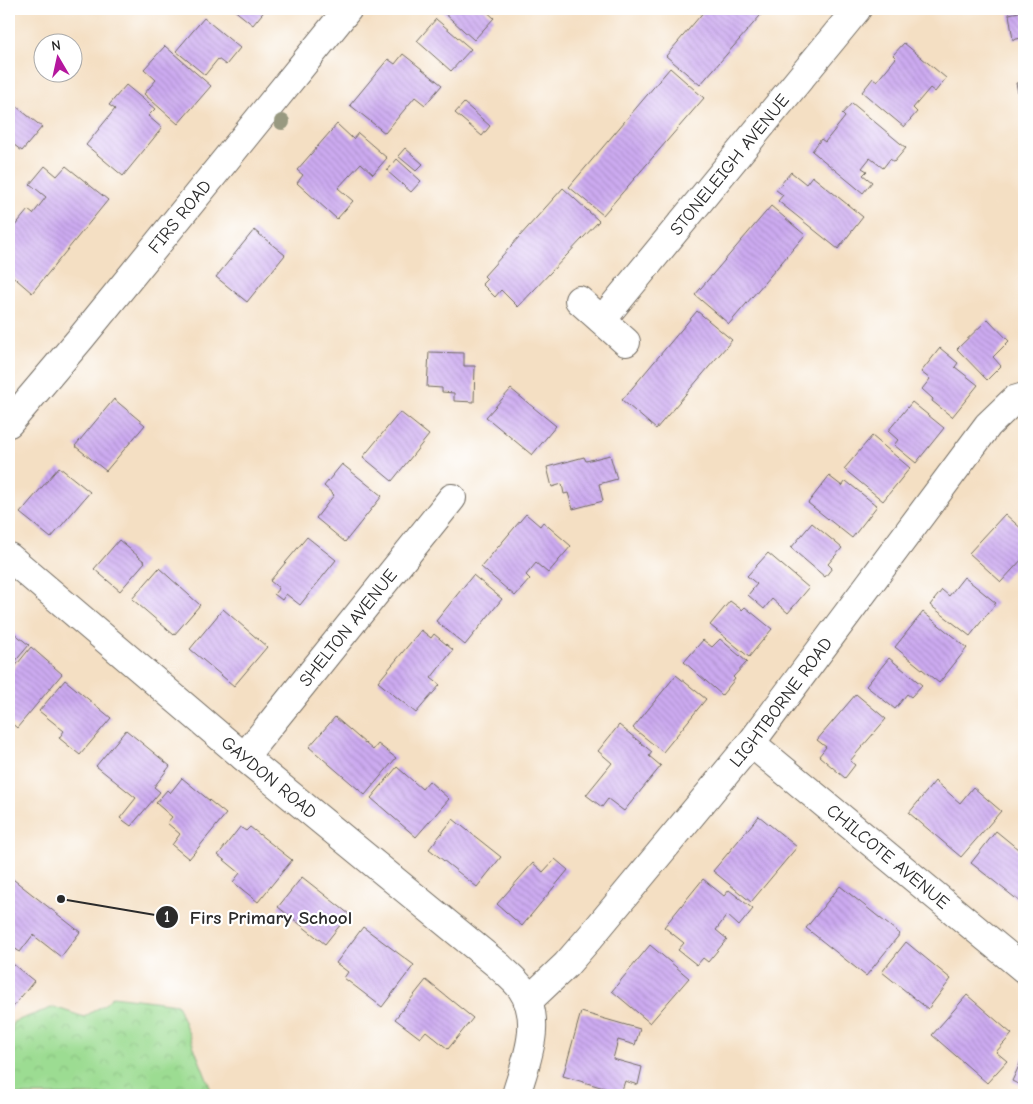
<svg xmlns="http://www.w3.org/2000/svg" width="1033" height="1104" viewBox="0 0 1033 1104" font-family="'Comic Neue',sans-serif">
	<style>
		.park { fill: url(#park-crowns); stroke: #64845e }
		.building { fill: url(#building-back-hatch) }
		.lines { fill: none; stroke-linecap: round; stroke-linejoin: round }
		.minor-casing { stroke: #716a60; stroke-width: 30 }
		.minor { stroke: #fff; stroke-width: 28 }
		.tree { fill: #989980 }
		.labels { text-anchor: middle; stroke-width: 4.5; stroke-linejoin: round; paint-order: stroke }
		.street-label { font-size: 18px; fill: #2b2b2b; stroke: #fff }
		.leader { fill: none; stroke: #2b2b2b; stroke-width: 2 }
		.callout-dot { fill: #2b2b2b; stroke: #fff; stroke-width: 2 }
		.mark-label { font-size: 15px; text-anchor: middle; font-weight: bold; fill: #fff }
		.callout-label { font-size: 19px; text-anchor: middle; font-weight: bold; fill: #2b2b2b; stroke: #fff; stroke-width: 4.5; stroke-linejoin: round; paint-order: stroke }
	</style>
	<defs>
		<pattern id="park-crowns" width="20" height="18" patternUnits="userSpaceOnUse" patternTransform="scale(1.25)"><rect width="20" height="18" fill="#9cdc92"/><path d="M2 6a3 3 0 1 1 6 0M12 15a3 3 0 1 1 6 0" fill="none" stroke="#87bd7e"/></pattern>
		<pattern id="building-back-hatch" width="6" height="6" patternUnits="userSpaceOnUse" patternTransform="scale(1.25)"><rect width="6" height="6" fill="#ccaaf0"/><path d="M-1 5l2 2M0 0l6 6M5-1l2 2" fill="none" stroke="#af92ce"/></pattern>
	</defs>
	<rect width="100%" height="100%" fill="#fff"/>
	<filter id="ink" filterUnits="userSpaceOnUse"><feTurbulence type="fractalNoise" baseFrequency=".02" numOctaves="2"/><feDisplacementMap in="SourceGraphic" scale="10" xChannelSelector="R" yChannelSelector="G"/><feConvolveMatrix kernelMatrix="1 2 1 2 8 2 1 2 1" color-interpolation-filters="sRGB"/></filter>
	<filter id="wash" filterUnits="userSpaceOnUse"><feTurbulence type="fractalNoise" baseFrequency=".0096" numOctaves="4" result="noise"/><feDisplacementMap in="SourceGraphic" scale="20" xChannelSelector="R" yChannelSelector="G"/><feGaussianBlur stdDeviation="1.12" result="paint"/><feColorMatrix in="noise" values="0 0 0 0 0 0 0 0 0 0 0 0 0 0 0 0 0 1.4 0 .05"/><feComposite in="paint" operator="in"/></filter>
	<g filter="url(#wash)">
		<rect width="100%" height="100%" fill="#f4dfc3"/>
		<path class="park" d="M113 996 177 1004 213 1095H9V1045L11 1043 13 1022 54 1007 84 1017 105 1004Z"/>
		<g id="blocks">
			<g class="building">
				<path d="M233 9H266L253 25Z"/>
				<path d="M444 9H484L494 18 474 40 442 11Z"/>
				<path d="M706 9H766L700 85 666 56Z"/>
				<path d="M1018 9H1024V37L1013 40 1009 14 1019 12Z"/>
				<path d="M204 18 240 48 226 65 218 59 205 75 176 51Z"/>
				<path d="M436 19 471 49 451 71 417 41Z"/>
				<path d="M904 43 946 78 935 92 930 88 913 108 917 112 904 127 862 92 873 78 877 81 896 58 893 55Z"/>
				<path d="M165 46 211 86 178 124 144 94 156 80 144 69Z"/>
				<path d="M403 54 442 85 425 105 415 97 385 133 350 105 388 59 395 64Z"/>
				<path d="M670 68 704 98 603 215 569 187Z"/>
				<path d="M1024 82V102H1020L1016 83Z"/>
				<path d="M126 85 155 109 148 116 162 128 123 176 86 145 115 109 109 105Z"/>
				<path d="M464 103 490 126 482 136 455 113Z"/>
				<path d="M852 103 906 148 894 162 890 159 883 168 870 158 862 168 867 171 863 175 872 182 863 193 812 151 821 139 825 142 845 117 842 114Z"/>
				<path d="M17 107 42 127 22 151 9 141V118Z"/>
				<path d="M337 124 353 139 358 133 387 158 373 174 361 163 338 188 353 201 337 219 297 183 303 175 297 170Z"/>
				<path d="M405 148 423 164 416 171 398 156Z"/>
				<path d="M397 159 421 181 411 192 387 171Z"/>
				<path d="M45 166 57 176 66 166 108 200 32 293 9 273V259L12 255 9 253V241L11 238 9 236V233L28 210 33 214 46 197 30 184Z"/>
				<path d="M791 172 806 184 812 176 863 217 838 249 778 201 783 195 776 190Z"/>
				<path d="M563 188 599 221 518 307 501 290 495 297 482 284 487 279 484 276Z"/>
				<path d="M771 206 805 235 729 324 695 295Z"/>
				<path d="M254 230 285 255 247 302 216 277Z"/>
				<path d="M697 311 732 340 656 429 622 400Z"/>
				<path d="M988 319 1009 341 993 357 1001 366 987 380 957 349Z"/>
				<path d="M940 348 958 363 955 367 978 385 952 417 932 401 933 399 922 389 930 379 921 372Z"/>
				<path d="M429 352 464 353V366H475L474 402 454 401V393L442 392V388L427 387Z"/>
				<path d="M511 389 556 426 532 455 486 417Z"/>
				<path d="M114 399 145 425 106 471 75 446Z"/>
				<path d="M912 402 944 428 916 463 894 445 898 440 888 431Z"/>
				<path d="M400 412 429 435 392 481 363 457Z"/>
				<path d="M872 436 910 468 883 501 844 469Z"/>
				<path d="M610 455 617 479 599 484 603 501 573 509 568 493 564 494 562 484 552 487 547 467 584 457 586 461Z"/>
				<path d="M342 464 382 496 345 542 316 518 334 495 324 486Z"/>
				<path d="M59 467 90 492 51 538 20 513Z"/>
				<path d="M829 476 842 486 846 481 877 506 852 538 808 503Z"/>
				<path d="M526 514 540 526 543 522 571 546 548 573 536 563 526 575 530 579 515 596 481 567Z"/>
				<path d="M1005 514 1024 531V542L1022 544 1024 546V557L1001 582 969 553Z"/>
				<path d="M812 523 842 548 828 564 832 568 825 577 791 548Z"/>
				<path d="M307 537 336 560 300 605 286 594 282 600 274 594 279 588 270 581Z"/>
				<path d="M119 540 145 562 120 591 94 569Z"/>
				<path d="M768 553 809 588 788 613 772 599 764 609 748 595 757 584 747 576Z"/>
				<path d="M159 568 200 605 174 635 132 599Z"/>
				<path d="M473 575 502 599 465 645 436 621Z"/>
				<path d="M964 577 996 603 970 636 930 605 942 590 949 596Z"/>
				<path d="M730 601 742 610 745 607 772 629 749 657 710 625Z"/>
				<path d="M223 609 267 647 234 686 190 649Z"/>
				<path d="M923 612 967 648 939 683 895 647Z"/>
				<path d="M9 629 29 645 13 664 9 661Z"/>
				<path d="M421 630 431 638 434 634 453 650 431 678 440 685 416 713 378 682Z"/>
				<path d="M720 639 747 662 733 677 735 679 722 695 684 662 703 640 712 647Z"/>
				<path d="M31 647 62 674 17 728 9 721V674Z"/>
				<path d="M889 658 922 685 911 697 907 694 895 709 866 686Z"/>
				<path d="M676 675 706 699 663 752 633 728Z"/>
				<path d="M65 680 111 718 80 755 59 738 64 731 39 711Z"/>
				<path d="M856 694 886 719 850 761 855 765 845 778 819 756 826 747 817 740Z"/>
				<path d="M335 717 373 750 378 744 396 758 365 795 309 747Z"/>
				<path d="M619 725 652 752 649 756 661 766 624 811 608 799 602 807 586 795 612 763 598 751Z"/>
				<path d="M126 730 170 766 154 787 160 792 131 826 120 818 136 798 96 766Z"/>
				<path d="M397 767 422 789 429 781 449 799 416 837 371 798Z"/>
				<path d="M182 778 226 814 189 859 172 845 180 834 167 823 172 817 156 803 167 790 170 793Z"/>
				<path d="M935 781 960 803 973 787 1001 811 961 857 909 813Z"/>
				<path d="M759 816 797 847 751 902 713 871Z"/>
				<path d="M453 819 501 857 477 887 429 849Z"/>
				<path d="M240 827 246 831 250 827 292 860 258 902 233 882 240 873 218 855Z"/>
				<path d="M996 831 1024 854V895L1019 901 971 863Z"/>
				<path d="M555 859 568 870 522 926 497 904 533 863 543 872Z"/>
				<path d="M9 876 80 932 61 957 33 935 20 952 14 948 9 954Z"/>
				<path d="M302 877 349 914 325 944 278 907Z"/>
				<path d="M703 879 724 896 729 890 753 909 739 926 727 915 716 930 727 939 708 962 703 958 697 965 678 950 684 943 664 927Z"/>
				<path d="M840 886 900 934 866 976 806 928Z"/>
				<path d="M363 927 414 965 382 1007 344 978 348 972 336 963Z"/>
				<path d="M906 942 951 979 928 1009 882 972Z"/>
				<path d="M650 945 689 978 650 1023 612 991Z"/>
				<path d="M9 961 34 981 9 1012Z"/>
				<path d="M426 980 473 1018 448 1049 426 1031 420 1038 395 1019Z"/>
				<path d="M967 995 1012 1034 996 1052 1007 1061 987 1083 932 1035Z"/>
				<path d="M581 1012 640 1029 635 1045 618 1040 613 1059 642 1067 638 1085 625 1081 621 1093 563 1076Z"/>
				<path d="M1024 1055V1087L1012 1081Z"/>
			</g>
		</g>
	</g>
	<g filter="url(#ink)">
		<use href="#blocks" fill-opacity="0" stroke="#716a60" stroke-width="1"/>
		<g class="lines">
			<g class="minor-casing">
				<g id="minor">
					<path d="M579 300 626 342"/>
					<path id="s1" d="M602 320 857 9"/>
					<path id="s2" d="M9 423 81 338 348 9"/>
					<path id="s3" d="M9 557 244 757 499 966C506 973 515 980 521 988 544 1021 526 1061 516 1095"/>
					<path id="s4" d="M751 743 1024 969"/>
					<path id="s5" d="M244 757 452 498"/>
					<path id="s6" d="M528 1001 566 965 592 935 751 743 988 425 1014 400 1024 397"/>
				</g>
			</g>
			<use href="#minor" class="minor"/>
		</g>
		<circle class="tree" cx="282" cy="122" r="8"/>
	</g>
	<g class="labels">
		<g class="street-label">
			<text dy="6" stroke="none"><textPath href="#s1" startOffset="201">STONELEIGH AVENUE</textPath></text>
			<text dy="6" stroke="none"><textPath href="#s2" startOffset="268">FIRS ROAD</textPath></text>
			<text dy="6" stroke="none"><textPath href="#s5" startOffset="166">SHELTON AVENUE</textPath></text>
			<text dy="6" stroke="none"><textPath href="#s6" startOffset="392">LIGHTBORNE ROAD</textPath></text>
			<text dy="6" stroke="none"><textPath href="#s3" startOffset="341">GAYDON ROAD</textPath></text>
			<text dy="6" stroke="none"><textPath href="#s4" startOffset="178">CHILCOTE AVENUE</textPath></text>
		</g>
	</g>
	<path class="leader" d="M61 899L167 917"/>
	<g class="callout-dot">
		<circle cx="61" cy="899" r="5"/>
		<circle cx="167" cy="917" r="12"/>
	</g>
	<g class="mark-label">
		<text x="167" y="922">1</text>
	</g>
	<g class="callout-label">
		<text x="271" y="924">Firs Primary School</text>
	</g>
	<rect width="1033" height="1104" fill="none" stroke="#fff" stroke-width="30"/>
	<g transform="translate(58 58) rotate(351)"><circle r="24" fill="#ffffff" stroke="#aaaaaa"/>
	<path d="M0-4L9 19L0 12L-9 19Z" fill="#b5179e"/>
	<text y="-8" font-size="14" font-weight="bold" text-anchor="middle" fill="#2b2b2b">N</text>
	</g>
</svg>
